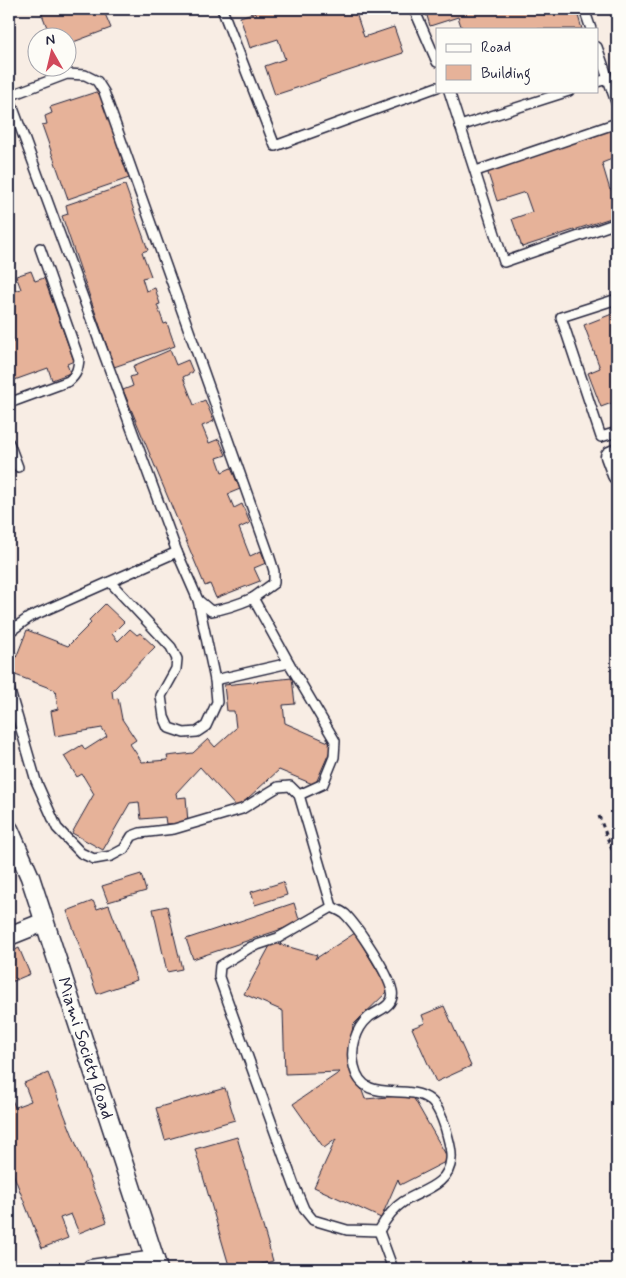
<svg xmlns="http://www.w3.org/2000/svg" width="626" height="1278" viewBox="0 0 626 1278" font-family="Mynerve,sans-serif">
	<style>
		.building { fill: #e6b299; stroke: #22223b }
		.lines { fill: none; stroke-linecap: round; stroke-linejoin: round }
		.service-casing { stroke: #22223b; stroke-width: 12 }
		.minor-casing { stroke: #22223b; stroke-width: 21 }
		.path { stroke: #22223b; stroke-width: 3; stroke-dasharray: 4 4; stroke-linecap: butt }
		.service { stroke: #fdfcf7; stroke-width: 9 }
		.minor { stroke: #fdfcf7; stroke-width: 18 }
		.labels { text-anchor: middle; stroke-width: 4; stroke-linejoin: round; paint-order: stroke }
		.street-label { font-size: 18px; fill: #22223b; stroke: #fdfcf7 }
	</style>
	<rect width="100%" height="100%" fill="#f8ede4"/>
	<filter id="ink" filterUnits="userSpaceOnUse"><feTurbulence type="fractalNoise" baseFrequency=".02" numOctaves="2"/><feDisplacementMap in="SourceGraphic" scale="10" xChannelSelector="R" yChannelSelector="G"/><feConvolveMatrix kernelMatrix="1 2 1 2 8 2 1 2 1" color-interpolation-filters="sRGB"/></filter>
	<g filter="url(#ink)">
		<g class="building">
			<path d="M40 9H103L111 28 68 44V38H51Z"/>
			<path d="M265 9H359L355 10 364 37 394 27 403 53 275 95 265 66 285 59 278 39 250 48 240 17Z"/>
			<path d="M425 9H541L544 15 562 9H576L582 29H462L458 17 430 26Z"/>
			<path d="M99 91 129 178 68 199 42 125 47 124 45 116 52 113 50 107Z"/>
			<path d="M615 128 617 136V157L602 163 610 190 617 187V216L522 247 512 219 532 212 525 192 497 201 487 170Z"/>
			<path d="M125 185 148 250 142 252 151 276 142 278 146 291 155 288 160 304 157 305 164 324 167 323 175 346 114 367 62 216 68 214 66 205Z"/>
			<path d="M31 271 35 281 44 278 74 361 67 364 70 373 52 380 48 368 9 382V343L14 342 9 328V293L21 289 16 276Z"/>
			<path d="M617 312V401L601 407 588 373 600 368 584 325Z"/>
			<path d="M170 350 176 365 188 360 193 372 183 377 194 405 205 400 214 421 202 426 209 443 219 439 226 455 217 458 222 472 231 468 240 489 228 494 234 508 242 504 250 523 239 528 250 556 261 551 266 563 254 568 260 581 216 598 210 584 205 586 123 390 133 386 130 377 136 375 133 366Z"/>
			<path d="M105 604 124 622 112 634 118 641 130 629 137 635 140 633 155 647 112 691 113 699 118 698 122 719 136 740 130 744 142 762 168 760 167 756 193 753 208 739 215 747 236 728 234 711H227L224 685 292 678 295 704 283 705 285 723 333 744 315 785 279 770 237 808 200 767 176 793 177 798 186 797 188 823 166 824 165 817 141 819 139 802 130 803 103 850 72 833 94 794 82 774 77 777 64 756 82 745 85 750 107 736 102 728 55 736 51 711 58 709 55 690 10 673 27 630 68 646 91 623 89 620Z"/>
			<path d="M141 874 146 891 108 902 102 886Z"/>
			<path d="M283 882 287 895 255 905 251 892Z"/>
			<path d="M93 901 97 909 109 905 137 980 97 994 67 911Z"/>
			<path d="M294 903 300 923 193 959 186 939Z"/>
			<path d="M167 906 182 969 167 972 153 909Z"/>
			<path d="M355 933 389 990 353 1025 348 1064 352 1063 365 1099 412 1095 449 1160 400 1185 398 1179 381 1218 314 1187 336 1139 324 1148 293 1104 340 1072 285 1074 283 1011 244 994 272 942 317 955 315 959Z"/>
			<path d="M19 948 30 974 11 982 9 977V953Z"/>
			<path d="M444 1006 471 1066 436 1082 412 1028 425 1023 422 1015Z"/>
			<path d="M48 1073 107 1222 79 1233 71 1214 60 1218 68 1238 42 1248 9 1163V1142H11L9 1136V1092L15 1107 31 1101 24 1083Z"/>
			<path d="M225 1088 235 1120 165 1140 156 1108Z"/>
			<path d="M237 1137 273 1261 244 1269H230L195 1149Z"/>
		</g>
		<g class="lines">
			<g class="service-casing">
				<g id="service">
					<path d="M222 9 275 146 437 87"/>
					<path d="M414 9 437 62"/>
					<path d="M584 9 591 29"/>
					<path d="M597 47 617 105"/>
					<path d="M597 82 608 79"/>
					<path d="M449 91 504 262 617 223"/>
					<path d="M9 96 67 74 85 75 97 81 104 92 269 555 274 571V583L253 598"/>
					<path d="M9 97 177 552 198 600 211 611C226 609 239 604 253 598L289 663 335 741 334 757 323 784 299 795"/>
					<path d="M460 126 569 91"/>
					<path d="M476 171 617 123"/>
					<path d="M617 299 561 317 601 437 617 432"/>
					<path d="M9 403 69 381C77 374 78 369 79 359L40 248"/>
					<path d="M9 443 18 467"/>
					<path d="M110 582 171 647 177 659 176 669 161 696 164 717 169 728 184 733 197 732 206 726 217 702 215 680 198 600"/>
					<path d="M9 632 30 617 177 552"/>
					<path d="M215 680 289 663"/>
					<path d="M9 688 36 781 57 828 81 853 94 859 111 856 124 849 132 836 140 833 174 829 242 809 278 787 290 786 299 795 332 907"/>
					<path d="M332 907C336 909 341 911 345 914 358 927 389 974 392 991 393 994 392 999 390 1002 386 1009 375 1012 369 1017 355 1029 350 1049 354 1066 363 1107 406 1081 430 1100 438 1106 443 1120 446 1130 448 1139 452 1149 451 1159 449 1186 421 1190 403 1202 392 1209 385 1220 379 1231L347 1230 313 1220 304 1209 294 1185 219 977 220 966 251 947 278 938Z"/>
					<path d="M379 1231 393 1269"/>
				</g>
			</g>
			<g class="minor-casing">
				<g id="minor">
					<path d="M617 453 610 456 617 475"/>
					<path d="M9 829 30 877 158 1269"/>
					<path d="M9 936 44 922"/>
					<path d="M91 1269 155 1260"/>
				</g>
			</g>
			<path class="path" d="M599 816 617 863"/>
			<use href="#service" class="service"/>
			<use href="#minor" class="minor"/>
		</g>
	</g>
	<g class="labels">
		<g class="street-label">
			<text transform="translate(86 1048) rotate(72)" y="6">Miami Society Road</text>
		</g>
	</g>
	<rect width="626" height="1278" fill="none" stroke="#fdfcf7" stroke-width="30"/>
	<rect x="15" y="15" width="596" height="1248" fill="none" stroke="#22223b" stroke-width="2" filter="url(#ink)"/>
	<rect x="436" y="28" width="162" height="65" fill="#fdfcf7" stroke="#a5a5ac"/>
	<rect x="446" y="44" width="25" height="8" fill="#fdfcf7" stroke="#a5a5ac"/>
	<text x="481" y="52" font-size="15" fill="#22223b">Road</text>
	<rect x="446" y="65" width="25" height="15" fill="#e6b299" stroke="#a5a5ac"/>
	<text x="481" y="78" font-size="15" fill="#22223b">Building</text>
	<g transform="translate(52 52) rotate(352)"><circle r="24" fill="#fdfcf7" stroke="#a5a5ac"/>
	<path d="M0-4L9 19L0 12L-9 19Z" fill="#d1495b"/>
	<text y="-8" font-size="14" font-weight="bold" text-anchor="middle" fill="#22223b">N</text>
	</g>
</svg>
